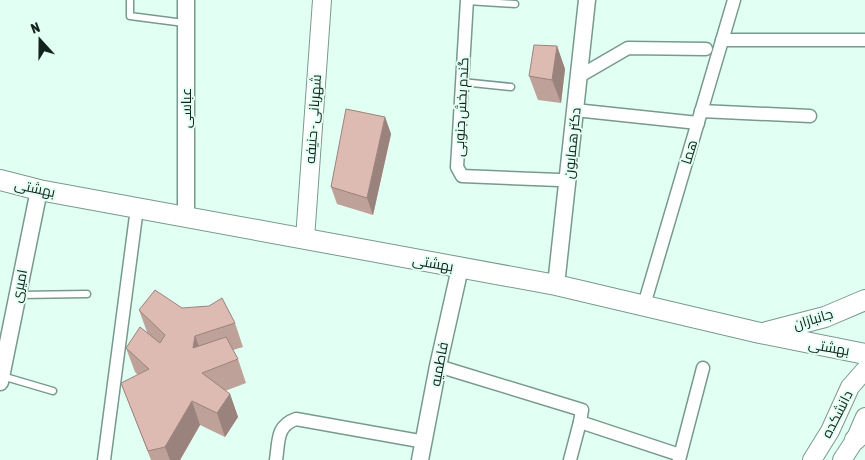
<svg xmlns="http://www.w3.org/2000/svg" width="865" height="460" viewBox="0 0 865 460" font-family="'Asap Condensed',Cairo,sans-serif">
	<style>
		.lines { fill: none; stroke-linecap: round; stroke-linejoin: round }
		.service-casing { stroke: #789a8e; stroke-width: 9 }
		.minor-casing { stroke: #789a8e; stroke-width: 15 }
		.tertiary-casing { stroke: #789a8e; stroke-width: 19 }
		.secondary-casing { stroke: #789a8e; stroke-width: 20 }
		.primary-casing { stroke: #789a8e; stroke-width: 22 }
		.service { stroke: #fff; stroke-width: 6 }
		.minor { stroke: #fff; stroke-width: 12 }
		.tertiary { stroke: #fff; stroke-width: 16 }
		.secondary { stroke: #fff; stroke-width: 18 }
		.primary { stroke: #fff; stroke-width: 20 }
		.wall { fill: #bea199 }
		.shaded-wall { fill: #9b837d }
		.building { fill: #ddbbb2; stroke: #9b837d }
		.labels { text-anchor: middle; stroke-width: 4; stroke-linejoin: round; paint-order: stroke }
		.street-label { font-size: 14px; fill: #14221d; stroke: #e2fff4 }
	</style>
	<rect width="100%" height="100%" fill="#e2fff4"/>
	<g class="lines">
		<g class="service-casing">
			<g id="service">
				<path d="M130 0V16L184 23"/>
				<path d="M467 1 515 4"/>
				<path d="M462 82 511 87"/>
				<path d="M19 295 87 294"/>
				<path d="M2 376 53 391"/>
			</g>
		</g>
		<g class="minor-casing">
			<g id="minor">
				<path d="M467 0 457 167 462 176 559 180"/>
				<path d="M722 40H865"/>
				<path d="M578 77 628 48 706 49"/>
				<path d="M575 110 698 123"/>
				<path d="M701 111 810 116"/>
				<path d="M644 305 734 0"/>
				<path d="M438 366 582 410 580 422 680 455"/>
				<path d="M104 460 137 208"/>
				<path d="M276 460C279 441 276 426 296 419L425 442"/>
				<path d="M570 460 580 422"/>
				<path d="M679 460 703 368"/>
			</g>
		</g>
		<g class="tertiary-casing">
			<g id="tertiary">
				<path d="M186 216V0"/>
				<path d="M556 285 587 0"/>
				<path d="M0 382 39 190"/>
				<path d="M420 460 438 366 460 268"/>
			</g>
		</g>
		<g class="secondary-casing">
			<g id="secondary">
				<path d="M305 239 322 0"/>
				<path d="M812 460 830 431 850 387 865 370"/>
				<path d="M842 460 855 440 865 417"/>
			</g>
		</g>
		<g class="primary-casing">
			<g id="primary">
				<path d="M0 180 39 190 137 208 556 285 760 333 865 354"/>
				<path d="M767 332 825 317 865 300"/>
				<path d="M855 440 865 431"/>
			</g>
		</g>
		<use href="#service" class="service"/>
		<use href="#minor" class="minor"/>
		<use href="#tertiary" class="tertiary"/>
		<use href="#secondary" class="secondary"/>
		<use href="#primary" class="primary"/>
	</g>
	<g class="wall">
		<path d="M557 46 565 69 561 103 538 100 529 76Z"/>
		<path d="M385 117 391 134 373 215 337 204 331 187Z"/>
		<path d="M182 308 235 323 243 347 233 350 238 359 246 383 225 391 230 394 238 417 225 437 200 425 180 460H151L121 383 138 375 135 372 126 348 147 332 139 310Z"/>
	</g>
	<g class="shaded-wall">
		<path d="M557 46 565 69 561 103 552 80Z"/>
		<path d="M385 117 391 134 373 215 367 198Z"/>
		<path d="M195 336 204 359 193 348Z"/>
		<path d="M230 394 238 417 225 437 217 413Z"/>
		<path d="M192 401 200 425 180 460H170L165 447Z"/>
	</g>
	<g class="building">
		<path d="M534 45 557 46 552 80 529 76Z"/>
		<path d="M346 109 385 117 367 198 331 187Z"/>
		<path d="M155 290 182 308 209 306 222 298 235 323 195 336 193 348 226 337 238 359 202 373 230 394 217 413 192 401 165 447 148 451 121 383 149 369 126 348 140 327 160 343 165 335 139 310Z"/>
	</g>
	<g class="labels">
		<g class="street-label">
			<text transform="translate(461 107) rotate(-87)" y="5">گندم بخش جنوبی</text>
			<text transform="translate(186 108) rotate(-90)" y="5">عباسی</text>
			<text transform="translate(313 119) rotate(-86)" y="5">شهربانی - حنیفه</text>
			<text transform="translate(572 143) rotate(-84)" y="5">دکتر همایون</text>
			<text transform="translate(689 152) rotate(-73)" y="5">هما</text>
			<text transform="translate(35 188) rotate(12)" y="5">بهشتی</text>
			<text transform="translate(433 263) rotate(10)" y="5">بهشتی</text>
			<text transform="translate(19 286) rotate(-79)" y="5">امیری</text>
			<text transform="translate(813 319) rotate(-17)" y="5">جانبازان</text>
			<text transform="translate(829 347) rotate(10)" y="5">بهشتی</text>
			<text transform="translate(439 364) rotate(-79)" y="5">فاطمیه</text>
			<text transform="translate(837 414) rotate(-63)" y="5">دانشکده</text>
		</g>
	</g>
	<g transform="translate(40 40) rotate(339)" stroke="#e2fff4" stroke-width="4" paint-order="stroke">
	<path d="M0-4L9 19L0 12L-9 19Z" fill="#14221d"/>
	<text y="-8" font-size="14" font-weight="bold" text-anchor="middle" fill="#14221d">N</text>
	</g>
</svg>
